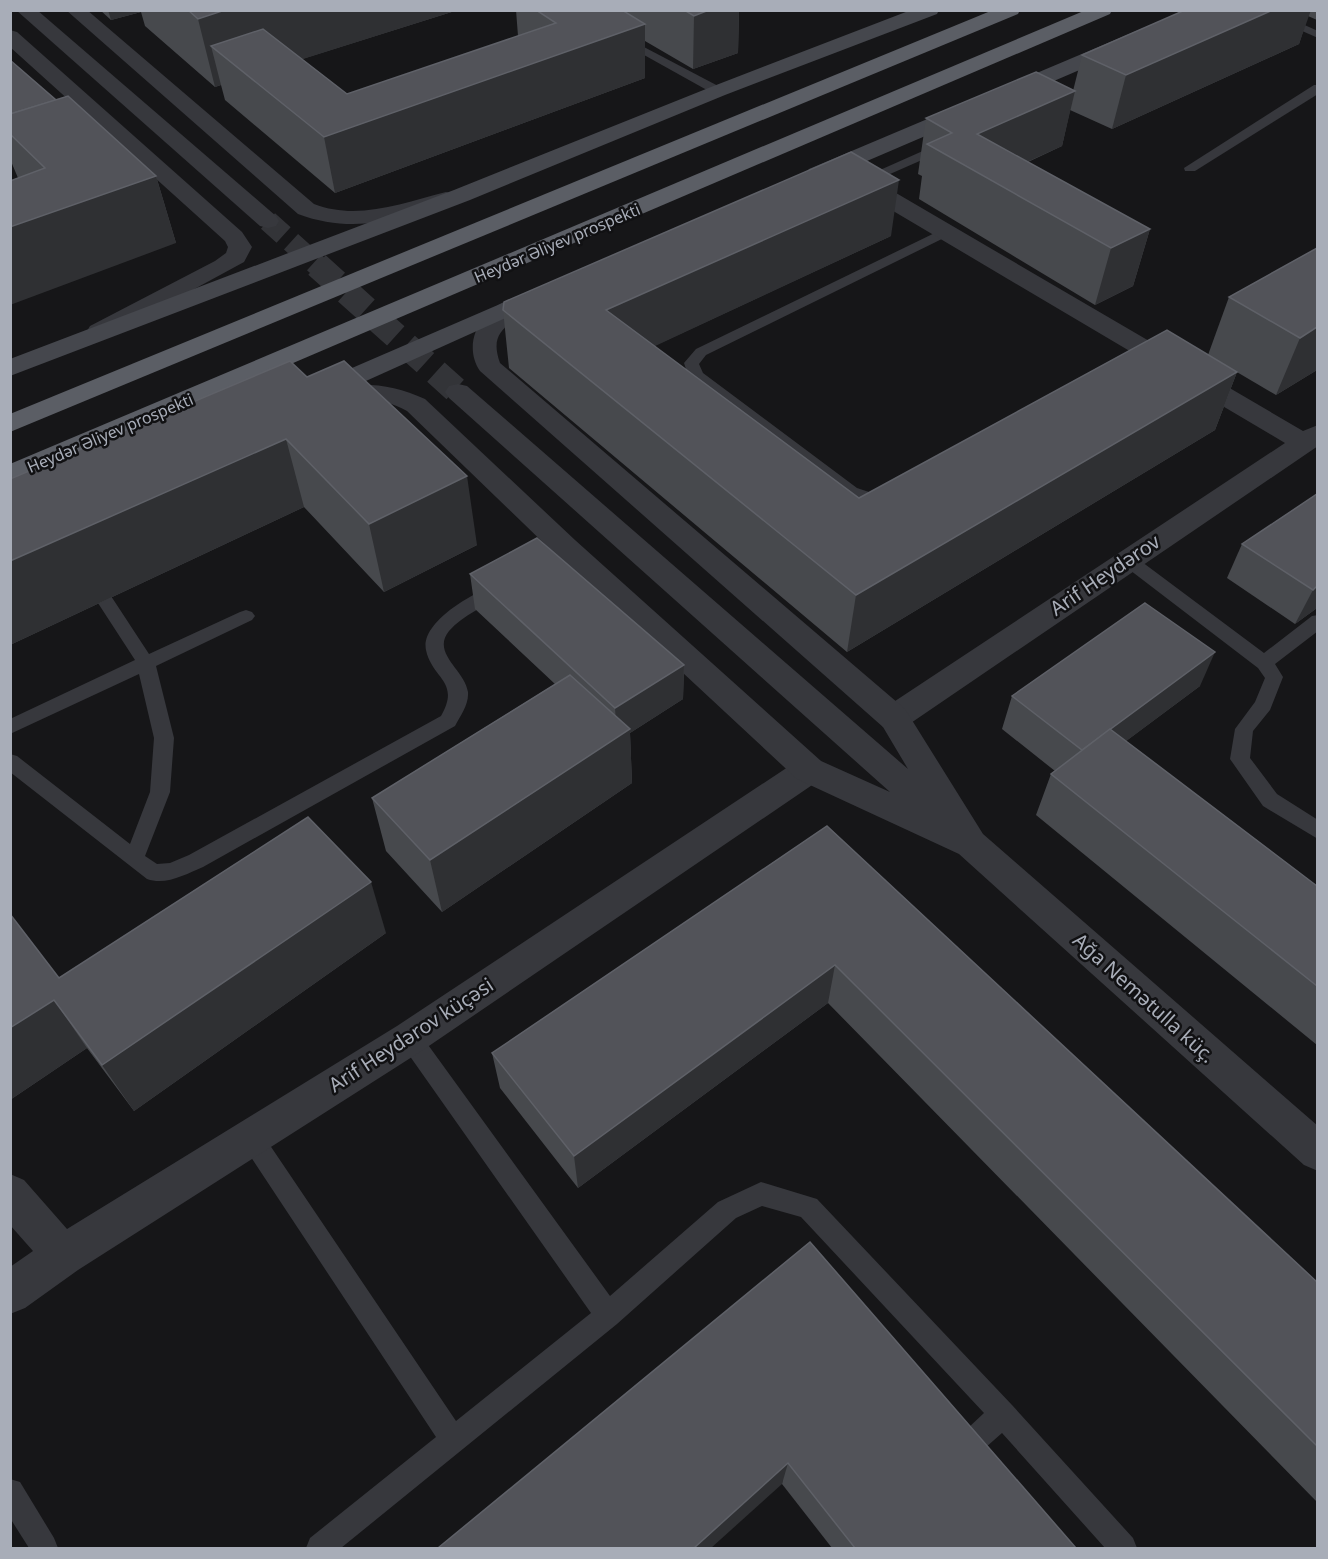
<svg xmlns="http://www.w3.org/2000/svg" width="1328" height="1559" font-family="'Noto Sans',sans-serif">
<rect width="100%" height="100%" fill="#161618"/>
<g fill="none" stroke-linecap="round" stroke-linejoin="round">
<polyline stroke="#333438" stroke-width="21" stroke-dasharray="21 10" stroke-linecap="butt" points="268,221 319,267"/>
<polyline stroke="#333438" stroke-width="26" stroke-dasharray="26 14" stroke-linecap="butt" points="317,265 458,392"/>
<g fill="#37383d" fill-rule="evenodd">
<polygon points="1255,10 1271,10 1318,31 1318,38"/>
<polygon points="623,36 722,88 724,91 722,94 714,94 619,41 617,39"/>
<polygon points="1314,85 1318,85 1318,94 1195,171 1185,171 1184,168"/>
<polygon points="943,142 949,146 947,149 865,185 855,185 853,182"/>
<polygon points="945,228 952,232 950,235 706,355 699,364 703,373 857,488 875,494 893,494 895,498 893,502 875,504 845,496 688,375 684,363 696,349"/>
<polygon points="1128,554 1134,556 1264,653 1312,616 1318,615 1318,631 1275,664 1283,677 1270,710 1253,731 1250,758 1277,794 1318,820 1318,839 1263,806 1230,759 1235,729 1255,702 1265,678 1258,668 1122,564 1119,560 1122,556"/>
<path d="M 497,585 L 503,587 L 506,591 L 503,595 C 485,606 463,615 449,631 C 431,653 465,670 468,692 C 469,705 460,716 455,726 L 203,867 C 186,874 166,886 147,879 L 10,772 L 10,754 L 17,756 L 130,844 L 150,792 L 154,738 L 139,674 L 10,734 L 10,719 L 135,660 L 96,600 L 99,596 L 105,594 L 111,596 L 149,654 L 240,612 L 246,610 L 252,612 L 255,616 L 252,620 L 156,666 L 174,738 L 170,792 L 145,856 L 157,864 L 170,863 L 189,855 L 441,716 C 461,681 432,679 426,650 C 420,622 475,591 497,585 Z"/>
<polygon points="410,1028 418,1031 610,1296 718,1202 761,1182 817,1199 1012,1405 1133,1538 1137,1548 1105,1548 1002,1433 968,1463 959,1467 950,1463 946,1454 950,1445 984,1413 801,1217 762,1206 736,1218 617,1324 341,1548 306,1548 310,1538 436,1437 243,1145 239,1137 243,1129 251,1126 259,1129 456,1421 591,1313 402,1045 399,1038 402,1031"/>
<polygon points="10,1479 20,1482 54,1538 58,1548 29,1548 10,1518"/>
</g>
<g fill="#37383d" fill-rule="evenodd">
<polygon points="859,174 867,176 1303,431 1318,425 1318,446 905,727 894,730 883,727 878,718 883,709 1285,443 851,186 848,181 851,176"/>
<polygon points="809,757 821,761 825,770 821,779 423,1050 78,1270 25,1308 10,1314 10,1267 33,1251 10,1225 10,1174 24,1180 67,1229 397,1026 797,761"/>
</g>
<g fill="#37383d" fill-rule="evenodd">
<polygon points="16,10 37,10 276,216 279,221 276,226 268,228 260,226"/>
<path d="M 66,10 L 87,10 L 314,204 C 358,221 402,203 446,192 L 454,194 L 457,199 L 454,204 C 399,219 354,235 298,214 Z"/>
<polygon points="10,30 17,32 242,232 252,247 244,262 108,336 99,338 90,336 87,331 90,326 215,261 226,253 228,247 225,241 10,47"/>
<path d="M 513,299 L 522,301 L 525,306 C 510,329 488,329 500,363 L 905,709 L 983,834 L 1318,1126 L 1318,1171 L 1304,1165 L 959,854 L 797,779 L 555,554 L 407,411 C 390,402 375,398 355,400 C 343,401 334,405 322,402 L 318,396 L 322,390 C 358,381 391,383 425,399 L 575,540 L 821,761 L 890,792 L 449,398 L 445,392 L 449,386 L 458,384 L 467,386 L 908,769 L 883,727 L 480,371 C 461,343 482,306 513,299 Z"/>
</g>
<g fill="#45474d" fill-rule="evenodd">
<polygon points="911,10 939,10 937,14 725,95 470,200 10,376 10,359 454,190 711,87"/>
<polygon points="1186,10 1212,10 1210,14 825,179 817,181 809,179 806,174 809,169"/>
<polygon points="544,285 552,287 556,292 552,297 326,399 317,401 308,399 304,393 308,387"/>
</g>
<g fill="#5b5e65" fill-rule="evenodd">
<polygon points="993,10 1020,10 1018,14 10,432 10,414"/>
<polygon points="1086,10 1112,10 1110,14 10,484 10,464"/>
</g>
</g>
<g fill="#47494d">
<polygon points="100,10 458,10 302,59 347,94 518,36 516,10 739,10 738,53 693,69 645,41 645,78 335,193 225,100 221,85 215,87 145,26 141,12 111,20"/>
<polygon points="1185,10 1317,10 1317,20 1308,16 1299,44 1112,129 1070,110 1062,146 1028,162 1150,229 1133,286 1095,305 919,199 922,176 918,174 926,118 1073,91 1082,55"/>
<polygon points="10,60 56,100 156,176 176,243 18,178 10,159"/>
<polygon points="891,236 654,346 859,498 1237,372 1215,430 847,652 509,368 503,310"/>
<polygon points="1317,248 1317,370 1276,395 1208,355 1229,297"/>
<polygon points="290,361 477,545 384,592 304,507 10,645 10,479"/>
<polygon points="1317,494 1317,608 1295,624 1227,578 1242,544"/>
<polygon points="470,574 684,665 683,699 630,733 632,783 442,912 386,851 372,798 555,684 475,609"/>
<polygon points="1200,686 1126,741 1317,886 1317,1045 1036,815 1051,774 1055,771 1002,729 1012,696"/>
<polygon points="827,826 1317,1282 1317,1502 828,1003 578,1188 500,1088 492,1053"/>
<polygon points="386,933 134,1111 87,1048 10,1100 59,978"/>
<polygon points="810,1242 1076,1548 832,1548 782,1484"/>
</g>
<g fill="#2f3033">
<polygon points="108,10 141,10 141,12 111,20"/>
<polygon points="225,10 458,10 249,76 211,46 221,85 215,87 198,19"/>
<polygon points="709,10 739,10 738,53 693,69 694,16"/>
<polygon points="1273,10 1311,10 1299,44 1112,129 1126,75"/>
<polygon points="645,24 645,78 335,193 324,137"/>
<polygon points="1075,91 1062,146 990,179 977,134"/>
<polygon points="156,176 176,243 10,305 10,227"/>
<polygon points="899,180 891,236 608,368 606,310"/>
<polygon points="1150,229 1133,286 1095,305 1111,248"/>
<polygon points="1317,327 1317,370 1276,395 1300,338"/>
<polygon points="1237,372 1215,430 847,652 856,595"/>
<polygon points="286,439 304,507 10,645 10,561"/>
<polygon points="467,476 477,545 384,592 369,524"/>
<polygon points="1317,586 1317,608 1295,624 1313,590"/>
<polygon points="1215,652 1200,686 1070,783 1082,750"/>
<polygon points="684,665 683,699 630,733 632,783 442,912 430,860 617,737 615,708"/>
<polygon points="371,882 386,933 134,1111 102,1065"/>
<polygon points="835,965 828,1003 578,1188 574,1156"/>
<polygon points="54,1000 87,1048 10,1100 10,1028"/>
<polygon points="788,1463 782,1484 711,1548 694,1548"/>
</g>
<g fill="#525359" stroke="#5f6168" stroke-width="1.5">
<polygon points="188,10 225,10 198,19"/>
<polygon points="536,10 622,10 645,24 324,137 211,46 263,29 347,94 556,23"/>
<polygon points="684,10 709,10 694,16"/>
<polygon points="1185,10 1273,10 1126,75 1082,55"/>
<polygon points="10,60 56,100 10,114"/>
<polygon points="1036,72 1075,91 977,134 1150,229 1111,248 927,144 952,133 926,118"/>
<polygon points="68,96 156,176 10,227 10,181 45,168 10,134 10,114"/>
<polygon points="851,152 899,180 606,310 859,498 1167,330 1237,372 856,595 503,310 504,302"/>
<polygon points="1317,248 1317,327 1300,338 1229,297"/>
<polygon points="290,361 307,377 344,361 467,476 369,524 286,439 10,561 10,479"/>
<polygon points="1317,494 1317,586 1313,590 1242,544"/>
<polygon points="537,538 684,665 615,708 470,574"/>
<polygon points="1145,603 1215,652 1082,750 1012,696"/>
<polygon points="570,675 630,729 430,860 372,798"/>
<polygon points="1110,729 1317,886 1317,986 1051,774"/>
<polygon points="308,817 371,882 102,1065 54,1000 10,1028 10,914 59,978"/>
<polygon points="827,826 1317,1282 1317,1446 835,965 574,1156 492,1053"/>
<polygon points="810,1242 1076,1548 855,1548 788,1463 694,1548 438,1548"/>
</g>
<g text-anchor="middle" stroke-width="5" stroke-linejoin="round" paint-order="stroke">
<g font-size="16" fill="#a8adb8" stroke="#111113">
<text transform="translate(557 243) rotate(-23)" y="6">Heydər Əliyev prospekti</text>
<text transform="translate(110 433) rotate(-23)" y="6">Heydər Əliyev prospekti</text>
</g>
<g font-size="20" fill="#a8adb8" stroke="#111113">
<text transform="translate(1105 575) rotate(-34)" y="7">Arif Heydərov</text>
<text transform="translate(1144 998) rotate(42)" y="7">Ağa Nemətulla küç.</text>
<text transform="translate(411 1035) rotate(-33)" y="7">Arif Heydərov küçəsi</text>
</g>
</g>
<rect width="1328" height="1559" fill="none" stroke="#a8adb8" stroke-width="24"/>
</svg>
